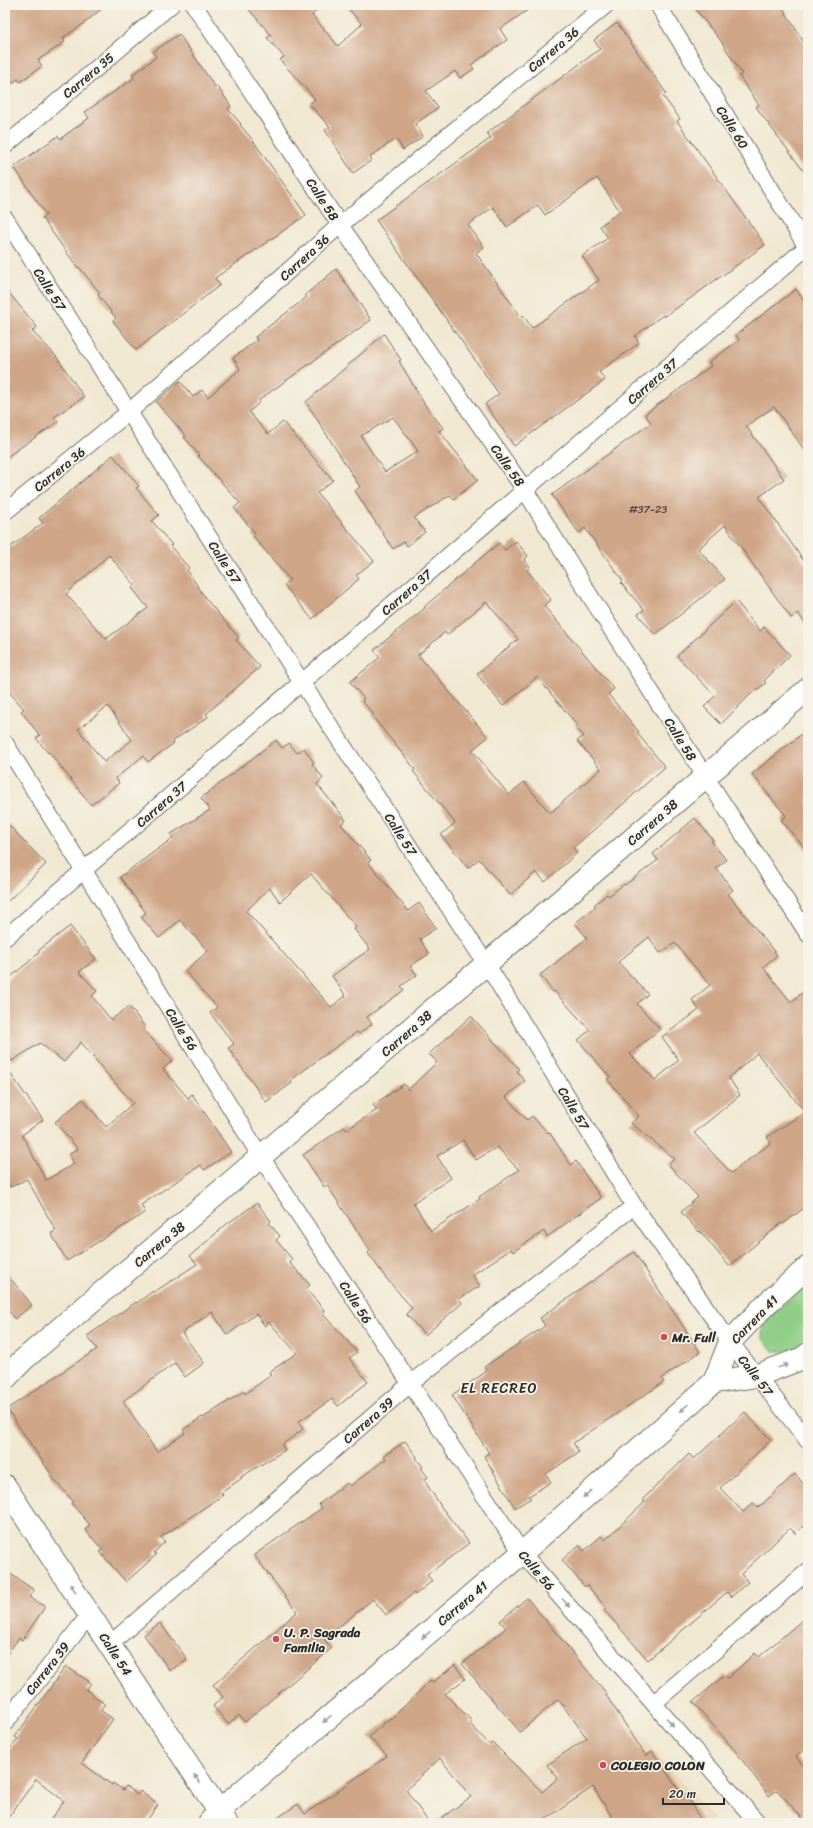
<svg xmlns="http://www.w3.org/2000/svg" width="813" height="1828" font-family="Sriracha,sans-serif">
<rect width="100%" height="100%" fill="#f7f3e8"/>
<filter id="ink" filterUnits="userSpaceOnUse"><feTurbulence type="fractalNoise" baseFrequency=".025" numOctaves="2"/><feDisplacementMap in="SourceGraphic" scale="8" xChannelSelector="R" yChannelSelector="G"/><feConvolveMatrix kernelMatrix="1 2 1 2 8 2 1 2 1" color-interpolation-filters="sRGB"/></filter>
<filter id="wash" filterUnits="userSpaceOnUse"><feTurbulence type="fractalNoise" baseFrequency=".012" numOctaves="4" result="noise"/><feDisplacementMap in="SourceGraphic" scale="16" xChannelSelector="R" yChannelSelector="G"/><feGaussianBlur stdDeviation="0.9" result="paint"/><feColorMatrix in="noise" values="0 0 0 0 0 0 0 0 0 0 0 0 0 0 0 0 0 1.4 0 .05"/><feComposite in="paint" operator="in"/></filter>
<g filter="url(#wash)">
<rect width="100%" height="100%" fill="#f1e8d1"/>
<polygon fill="#ead8ba" points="618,1708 717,1823 457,1823"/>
<polygon fill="#8fce85" stroke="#5d7c58" points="808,1284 808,1340 797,1349 775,1352 762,1338 763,1322"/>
<g id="blocks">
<g fill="#cfa587" fill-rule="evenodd">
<polygon points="14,5 106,5 82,25 63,38 65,42 38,60 42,66 20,82 18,79 5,88 5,11"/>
<polygon points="245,5 323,5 312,15 338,46 362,24 345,5 535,5 500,29 507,40 471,65 474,69 460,78 455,71 426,91 438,108 415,124 423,136 403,150 396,139 370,157 372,160 353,173 325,130 330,127 309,104 315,99 280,60 284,57 267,38 271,35"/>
<polygon points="692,5 781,5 808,49 808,177 756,107 759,105 739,76 742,74 721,41"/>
<path d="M 617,23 L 666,93 L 663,96 L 680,119 L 677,121 L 765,245 L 664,317 L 663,315 L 635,336 L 639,343 L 599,372 L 605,380 L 514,446 L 485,404 L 499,394 L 376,220 L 491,138 L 487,133 L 600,49 L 594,40 ZM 597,178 L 620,211 L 600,226 L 608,238 L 582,256 L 599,280 L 532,328 L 523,315 L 521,317 L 476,253 L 484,247 L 468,225 L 493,207 L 507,227 L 538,205 L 545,215 Z"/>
<polygon points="179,34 215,87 217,86 231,106 228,109 241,124 240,125 251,138 306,215 215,278 220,285 136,350 113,321 116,318 98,295 100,293 79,267 78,268 42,218 46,215 14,167 58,136 60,139 89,118 85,112 134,78 132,75 156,57 153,52"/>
<polygon points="336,269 371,320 259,400 260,402 249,412 268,434 283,422 333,480 317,493 374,561 356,575 359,579 312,619 284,585 290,580 252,535 255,533 234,508 240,503 198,456 199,455 184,437 186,436 156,402 180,381 193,397 202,390 208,397 240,369 233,358 257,340 255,337 307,297 305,295"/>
<polygon points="5,288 37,327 32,331 56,356 84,397 54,417 58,422 5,458"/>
<polygon points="796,289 808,306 808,455 774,407 746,426 784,479 759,497 808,567 808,628 798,613 791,618 725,525 698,549 725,579 655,635 638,614 644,610 621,583 623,581 585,528 579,533 552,495 651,423 645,414 711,366 709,362 739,340 736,335"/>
<path d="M 384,334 L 401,360 L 399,361 L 425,405 L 443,428 L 439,431 L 478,480 L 454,499 L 450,495 L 414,518 L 425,532 L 407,546 L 404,542 L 393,549 L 355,491 L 360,487 L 306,402 ZM 393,417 L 418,451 L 385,472 L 361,436 Z"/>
<path d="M 113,455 L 139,486 L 136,488 L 159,515 L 152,521 L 172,545 L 170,546 L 189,568 L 187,570 L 206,599 L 239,638 L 236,640 L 260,667 L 206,714 L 208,717 L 173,741 L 174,743 L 148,762 L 143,756 L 116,778 L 119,783 L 91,805 L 49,752 L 48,753 L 36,738 L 40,736 L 21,711 L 24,709 L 5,687 L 5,551 L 43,523 L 39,518 ZM 109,555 L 135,585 L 132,588 L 148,608 L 106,639 L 66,594 ZM 108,706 L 132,740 L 104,762 L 78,729 Z"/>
<path d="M 516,541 L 528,556 L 524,560 L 530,567 L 527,570 L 551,600 L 544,606 L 614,689 L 608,694 L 639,732 L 637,733 L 665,767 L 573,848 L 577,853 L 545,882 L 536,872 L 510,895 L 479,859 L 468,868 L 441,835 L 455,823 L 413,771 L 415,769 L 372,716 L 373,714 L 362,701 L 364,699 L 350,682 L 380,657 L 374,650 L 425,608 L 424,607 L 476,562 L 499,543 L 505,550 ZM 486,602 L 518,639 L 477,674 L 503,706 L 537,677 L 577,725 L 575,727 L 584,736 L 577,741 L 601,769 L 550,813 L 524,782 L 509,795 L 472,750 L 488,737 L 418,655 L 445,632 L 447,635 Z"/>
<polygon points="736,601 760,631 764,627 790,655 764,681 766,683 751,694 721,724 704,707 715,696 677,656"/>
<polygon points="808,729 808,852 781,820 786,816 752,774"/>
<path d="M 276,740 L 282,748 L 289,743 L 297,753 L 304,748 L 314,763 L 312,764 L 323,778 L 317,784 L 346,820 L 341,824 L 371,860 L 368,862 L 408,911 L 419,903 L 436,928 L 420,939 L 429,954 L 410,966 L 417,975 L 401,986 L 404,990 L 367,1017 L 372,1024 L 359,1034 L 357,1032 L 319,1059 L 291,1080 L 292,1083 L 266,1102 L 228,1048 L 234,1044 L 210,1013 L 217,1007 L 185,971 L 208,951 L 180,920 L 159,938 L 141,917 L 146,913 L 120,877 L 173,838 L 171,834 L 210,810 L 201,798 ZM 311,874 L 356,927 L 354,929 L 370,949 L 332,976 L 346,996 L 331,1007 L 246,911 L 270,888 L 280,902 Z"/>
<path d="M 695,818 L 713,840 L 711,841 L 726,860 L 716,868 L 733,890 L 728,894 L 777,955 L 763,967 L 791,1002 L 808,988 L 808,1205 L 783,1224 L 782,1223 L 729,1266 L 700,1231 L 699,1232 L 681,1212 L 698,1197 L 668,1164 L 675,1159 L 631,1123 L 639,1116 L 607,1079 L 610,1077 L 578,1040 L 590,1030 L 554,991 L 553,992 L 540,975 L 587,938 L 575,923 L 596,907 L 594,905 L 607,894 L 609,896 L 624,884 L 625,885 L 658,860 L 653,854 ZM 649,937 L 660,953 L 675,943 L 710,985 L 692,1000 L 699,1010 L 662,1037 L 679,1060 L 655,1080 L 630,1054 L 660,1029 L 637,1004 L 648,994 L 618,962 ZM 757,1053 L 805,1112 L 767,1137 L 771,1143 L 731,1173 L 694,1133 L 740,1095 L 729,1078 Z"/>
<polygon points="5,821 46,864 5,904"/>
<polygon points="70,926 96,959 79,972 97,991 92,996 111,1020 129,1006 145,1027 143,1029 172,1061 163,1069 188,1098 192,1094 231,1152 204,1170 201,1165 141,1205 145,1213 67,1261 51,1233 56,1231 27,1179 10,1187 5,1176 5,1066 43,1120 22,1135 46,1180 74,1164 69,1154 78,1149 55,1122 83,1099 106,1127 133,1103 106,1073 81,1042 64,1062 40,1043 12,1061 5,1050 5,982 39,953 38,951"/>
<path d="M 471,1016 L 519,1069 L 517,1071 L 525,1081 L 506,1097 L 527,1120 L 532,1116 L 548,1133 L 549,1132 L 571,1165 L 576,1161 L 601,1198 L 547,1237 L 544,1231 L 513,1252 L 511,1249 L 472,1275 L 480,1286 L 459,1299 L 462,1303 L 425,1335 L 406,1314 L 412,1308 L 386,1278 L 368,1253 L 370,1251 L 327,1185 L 324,1187 L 303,1155 L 344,1127 L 346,1130 L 377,1110 L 373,1105 L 404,1084 L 408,1090 L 437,1062 L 429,1054 ZM 463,1140 L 476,1160 L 497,1147 L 519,1170 L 479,1197 L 480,1199 L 431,1231 L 413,1203 L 451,1178 L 437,1156 Z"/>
<path d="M 257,1203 L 271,1221 L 269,1223 L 280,1236 L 276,1240 L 292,1259 L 289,1262 L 310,1285 L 306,1289 L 325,1311 L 322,1313 L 357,1352 L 349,1358 L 368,1382 L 338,1406 L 332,1399 L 298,1422 L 303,1429 L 282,1445 L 285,1450 L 241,1477 L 242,1478 L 221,1493 L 223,1495 L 161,1537 L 165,1542 L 154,1552 L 156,1555 L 126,1582 L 100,1552 L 103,1550 L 85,1530 L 90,1525 L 71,1503 L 73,1501 L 50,1475 L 51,1474 L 7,1409 L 97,1349 L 87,1336 L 136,1302 L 137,1303 L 153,1291 L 154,1292 L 197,1264 L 190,1256 L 228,1223 ZM 212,1312 L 227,1335 L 256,1314 L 265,1326 L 269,1322 L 297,1353 L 269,1372 L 271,1375 L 245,1394 L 244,1391 L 203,1418 L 202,1417 L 183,1430 L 185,1433 L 157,1452 L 123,1401 L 175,1363 L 185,1377 L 204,1363 L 182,1333 Z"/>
<polygon points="634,1252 700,1352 662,1378 664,1382 573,1443 579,1452 546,1474 551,1482 529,1496 531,1498 515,1508 484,1456 489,1453 452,1395 487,1371 484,1367 545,1326 540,1318"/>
<polygon points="5,1272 32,1305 15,1319 5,1306"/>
<polygon points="745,1412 771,1440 720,1488 743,1512 753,1503 758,1508 795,1474 808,1489 808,1522 796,1534 790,1528 741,1574 748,1582 731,1597 727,1592 648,1660 604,1610 606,1608 587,1585 585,1587 562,1560 579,1545 584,1551 601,1536 605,1540 645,1502 642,1500 689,1454 694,1459"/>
<polygon points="405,1441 417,1457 416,1458 423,1467 421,1468 428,1477 424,1480 442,1508 469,1543 427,1575 432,1581 415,1595 414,1593 386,1615 373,1599 324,1639 332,1648 245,1722 239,1715 228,1724 213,1706 223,1697 213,1685 297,1612 254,1555 322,1508 319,1504 347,1483 350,1486 386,1459 384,1456"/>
<polygon points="5,1570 34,1590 29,1597 45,1607 22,1640 19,1638 5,1657"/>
<polygon points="527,1598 607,1694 606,1695 646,1756 652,1751 682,1795 684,1793 703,1823 616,1823 593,1787 540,1823 434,1823 471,1797 440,1758 406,1790 429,1823 270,1823 298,1804 305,1814 387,1756 369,1737 390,1718 391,1719 431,1680 433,1682 455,1665 465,1679 445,1694 472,1721 469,1723 490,1745 493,1743 542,1792 558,1778 547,1765 587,1738 558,1699 520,1732 462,1664 506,1628 500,1621"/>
<polygon points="808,1615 808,1746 796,1757 808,1771 807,1823 777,1790 769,1796 737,1753 693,1702 725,1675 728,1678 755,1653 759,1657"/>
<polygon points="160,1623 187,1659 170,1671 144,1635"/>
<polygon points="66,1666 91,1683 86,1690 105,1704 100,1710 113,1719 82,1763 112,1785 113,1783 123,1790 126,1786 137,1795 140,1791 158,1805 145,1823 48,1823 64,1801 36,1779 5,1822 5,1754 18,1739 15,1737"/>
</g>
</g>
</g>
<g filter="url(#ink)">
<use href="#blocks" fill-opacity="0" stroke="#706d65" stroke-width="1"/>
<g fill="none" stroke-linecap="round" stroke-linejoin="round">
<defs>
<g id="street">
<polyline points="194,5 340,225 525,490 587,591 696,762 808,934"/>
<polyline points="658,5 808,249"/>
<polyline points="5,146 171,5"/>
<polyline points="5,218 308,692 494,976 634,1206 730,1342 808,1441"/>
<polyline points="5,512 129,412 340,225 606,5"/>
<polyline points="5,743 261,1157 522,1553 758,1823"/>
<polyline points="5,938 808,246"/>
<polyline points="110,1644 410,1384 634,1206"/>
<polyline points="654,1703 808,1571"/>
<polyline points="5,1723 90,1614"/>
</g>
<g id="secondary">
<polyline points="5,1379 22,1361 93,1300 808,689"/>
<polyline points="714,1382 756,1376 803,1358 808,1354"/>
<polyline points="5,1486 226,1822"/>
<polyline points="209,1823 219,1811 233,1799 522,1553 714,1382 730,1342 765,1305 808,1267"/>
</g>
</defs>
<use href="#street" stroke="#706d65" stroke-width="18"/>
<use href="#secondary" stroke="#706d65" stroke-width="24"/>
<use href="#street" stroke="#fff" stroke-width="16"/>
<use href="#secondary" stroke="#fff" stroke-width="22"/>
</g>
<defs><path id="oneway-solid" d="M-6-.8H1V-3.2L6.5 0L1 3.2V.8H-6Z"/></defs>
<g fill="#a0a0a0">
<use href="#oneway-solid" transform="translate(783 1366) rotate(-20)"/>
<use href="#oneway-solid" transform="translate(684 1408) rotate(138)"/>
<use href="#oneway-solid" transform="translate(587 1494) rotate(138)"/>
<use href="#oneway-solid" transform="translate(73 1588) rotate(-124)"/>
<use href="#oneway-solid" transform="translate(566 1603) rotate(49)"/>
<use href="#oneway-solid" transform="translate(426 1635) rotate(140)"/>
<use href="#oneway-solid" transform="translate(327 1719) rotate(140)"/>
<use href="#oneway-solid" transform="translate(670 1722) rotate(49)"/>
<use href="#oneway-solid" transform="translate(197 1779) rotate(-123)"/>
</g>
</g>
<g fill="#d1495b" stroke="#f7f3e8" stroke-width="1.5">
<circle cx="664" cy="1337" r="4"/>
<circle cx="276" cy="1639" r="4"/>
<circle cx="603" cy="1765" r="4"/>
</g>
<g text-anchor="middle" stroke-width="3.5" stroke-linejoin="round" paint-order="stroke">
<g font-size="11" fill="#544a42">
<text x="648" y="513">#37-23</text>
</g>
<g font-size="13" fill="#2b2b2b" stroke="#f7f3e8">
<text transform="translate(553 49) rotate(-40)" y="5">Carrera 36</text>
<text transform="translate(88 75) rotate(-40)" y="5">Carrera 35</text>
<text transform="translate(733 127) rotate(58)" y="5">Calle 60</text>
<text transform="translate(323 199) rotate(57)" y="5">Calle 58</text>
<text transform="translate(304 257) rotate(-42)" y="5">Carrera 36</text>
<text transform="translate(50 289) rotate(57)" y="5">Calle 57</text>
<text transform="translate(652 381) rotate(-41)" y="5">Carrera 37</text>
<text transform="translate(508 465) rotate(55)" y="5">Calle 58</text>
<text transform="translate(59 469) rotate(-39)" y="5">Carrera 36</text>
<text transform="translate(225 562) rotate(57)" y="5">Calle 57</text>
<text transform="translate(406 592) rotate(-41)" y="5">Carrera 37</text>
<text transform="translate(681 739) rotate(58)" y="5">Calle 58</text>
<text transform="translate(161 804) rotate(-41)" y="5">Carrera 37</text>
<text transform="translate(652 822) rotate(-41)" y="5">Carrera 38</text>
<text transform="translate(401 834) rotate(57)" y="5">Calle 57</text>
<text transform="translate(182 1029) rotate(58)" y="5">Calle 56</text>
<text transform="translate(406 1033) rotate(-41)" y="5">Carrera 38</text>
<text transform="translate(574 1108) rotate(59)" y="5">Calle 57</text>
<text transform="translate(159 1244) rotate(-40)" y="5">Carrera 38</text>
<text transform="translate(356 1302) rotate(57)" y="5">Calle 56</text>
<text transform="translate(754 1319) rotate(-46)" y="5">Carrera 41</text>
<text transform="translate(756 1375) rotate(52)" y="5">Calle 57</text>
<text transform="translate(368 1420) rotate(-41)" y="5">Carrera 39</text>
<text transform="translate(537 1570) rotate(50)" y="5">Calle 56</text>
<text transform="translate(462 1603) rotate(-40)" y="5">Carrera 41</text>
<text transform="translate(116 1654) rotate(57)" y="5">Calle 54</text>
<text transform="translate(47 1668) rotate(-52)" y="5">Carrera 39</text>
</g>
<g font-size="13" font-weight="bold" fill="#2b2b2b" stroke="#f7f3e8" text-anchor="start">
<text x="672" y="1342">Mr. Full</text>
<text x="284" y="1637">U. P. Sagrada<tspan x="284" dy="15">Familia</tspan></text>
<text x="611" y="1770">COLEGIO COLON</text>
</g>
<g font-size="14" letter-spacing="1" fill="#2b2b2b" stroke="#f7f3e8">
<text x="499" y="1393">EL RECREO</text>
</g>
</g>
<rect width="813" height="1828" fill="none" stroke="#f7f3e8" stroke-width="20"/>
<path d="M663 1798v6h61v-6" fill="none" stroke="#2b2b2b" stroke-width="2"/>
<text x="669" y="1798" font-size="12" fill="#2b2b2b" stroke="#f7f3e8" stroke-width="3" paint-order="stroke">20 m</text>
</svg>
